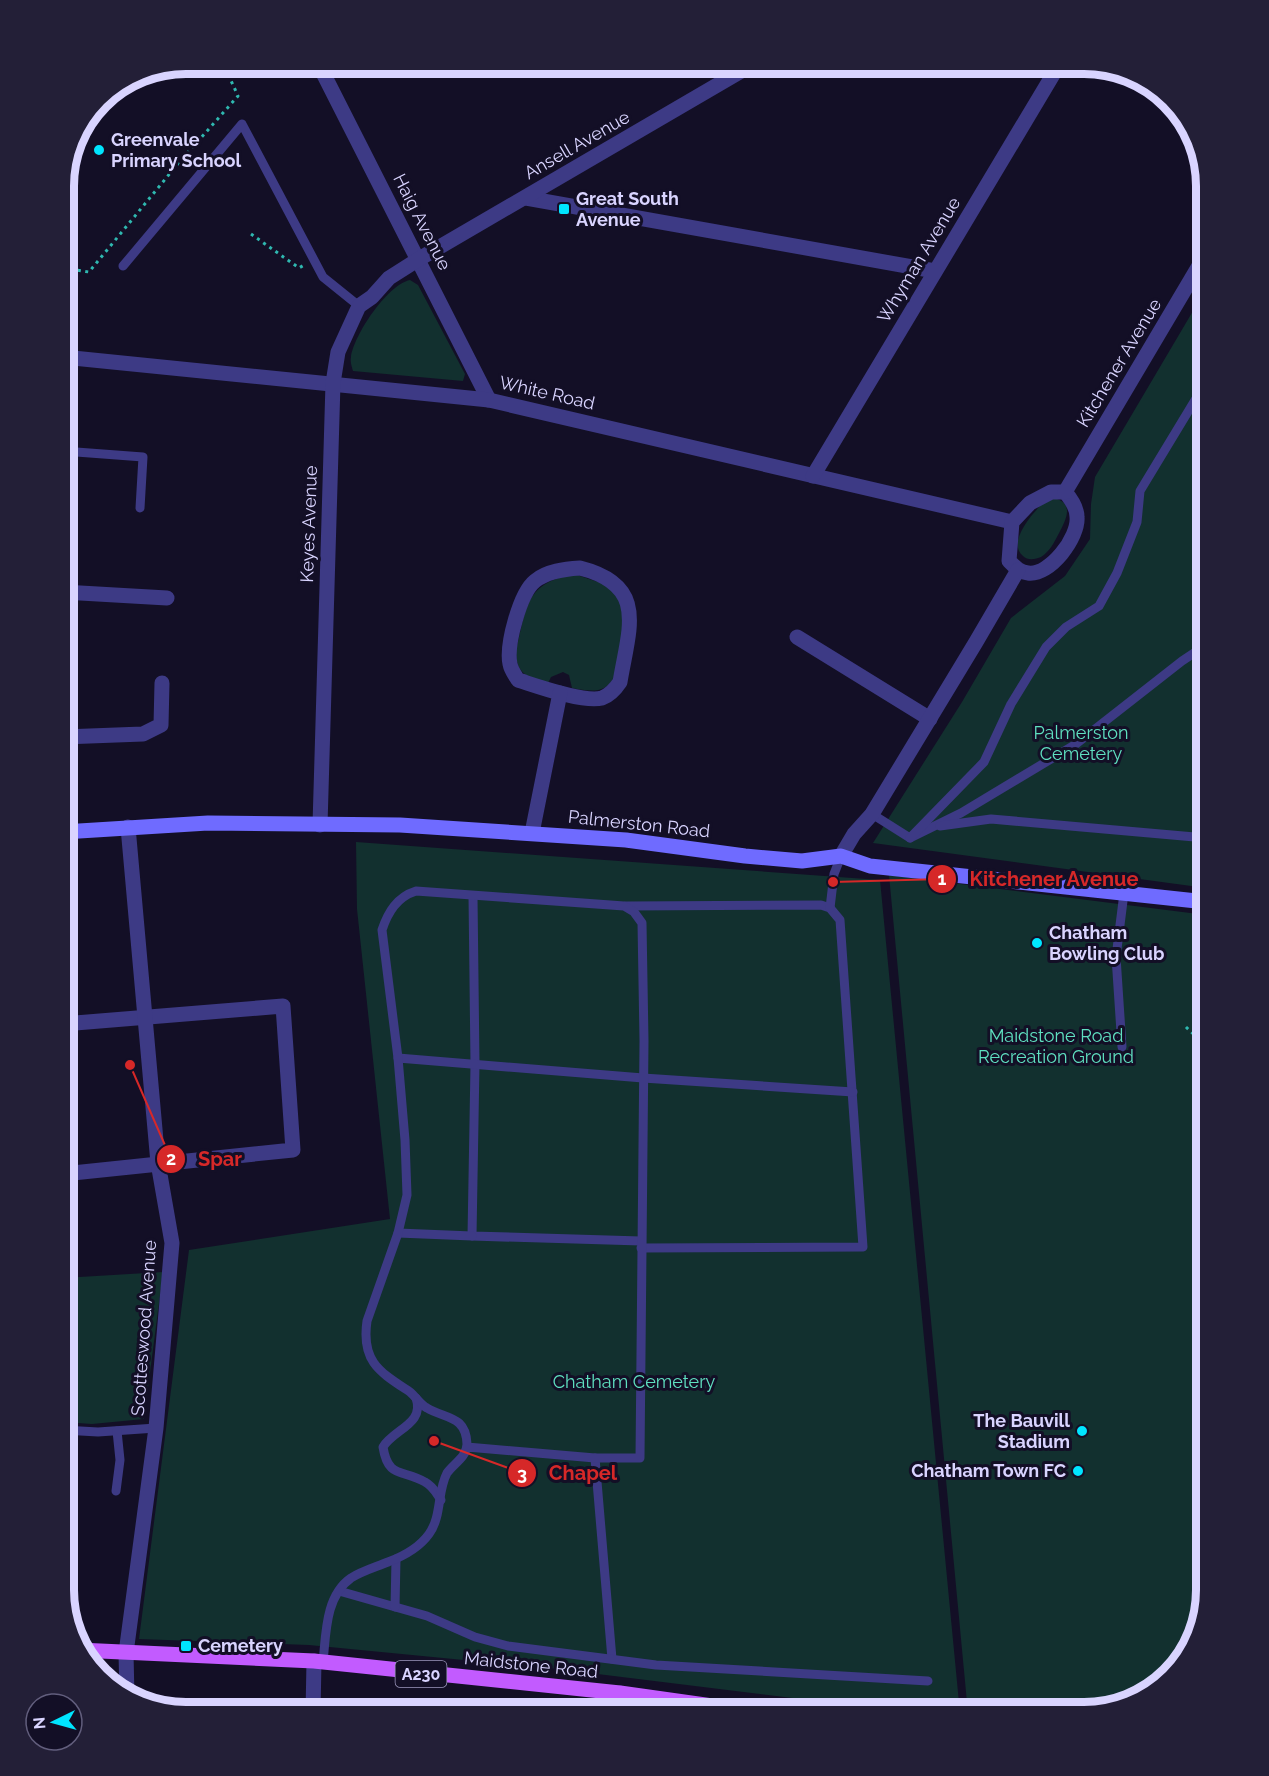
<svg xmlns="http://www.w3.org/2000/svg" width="1269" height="1776" font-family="Raleway,sans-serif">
<rect width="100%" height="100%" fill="#130f26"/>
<g fill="#12302f">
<path d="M 410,280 L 418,285 L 465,374 L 463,381 L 353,371 C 352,367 350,362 351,357 C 354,335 387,285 410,280 Z"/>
<polygon points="1206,289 1206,888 873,843 962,702 1011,618 1065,576 1090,539 1091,504 1095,477"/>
<path d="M 1049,497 C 1075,501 1068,517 1058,535 C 1054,543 1049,552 1041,557 C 1036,559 1028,561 1023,556 C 1005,541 1037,508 1049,497 Z"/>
<path d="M 574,574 L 607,585 L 622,604 L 626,620 L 614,677 C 605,695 589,691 572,688 L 569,675 L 563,672 L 551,677 L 548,683 C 528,677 516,675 516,651 C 527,607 524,584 574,574 Z"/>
<polygon points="356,842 880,880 960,1713 914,1713 557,1669 309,1645 139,1639 189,1250 390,1219 357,909"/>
<polygon points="889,875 1206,915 1206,1591 1189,1652 1145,1696 1084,1713 968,1713"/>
<polygon points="163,1272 144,1419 92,1424 63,1422 63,1278"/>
</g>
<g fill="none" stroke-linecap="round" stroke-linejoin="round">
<g stroke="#2fb8b0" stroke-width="3" stroke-dasharray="3 4.5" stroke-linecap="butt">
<polyline points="251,234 299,268 304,265"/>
<polyline points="63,268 89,272 176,166 238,96 223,63"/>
<polyline points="1186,1027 1206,1046"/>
</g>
<g stroke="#3d3a85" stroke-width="9">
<polyline points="123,266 242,124 323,277 359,306"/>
<polyline points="63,451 143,457 140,508"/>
<polyline points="872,814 910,838 961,813 1076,744 1182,661 1206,645"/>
<polyline points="940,826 991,819 1206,838"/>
<polyline points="910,838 984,762 1011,704 1046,647 1066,627 1099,606 1117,573 1137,522 1140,491 1206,382"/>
<polyline points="473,896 475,1064 472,1236 641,1241"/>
<polyline points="626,906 821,905 830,908 840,920 863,1247 641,1248"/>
<polyline points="830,908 834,874 841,856"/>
<polyline points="1122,1047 1116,957 1124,893"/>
<polyline points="398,1058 643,1078 853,1092"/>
<polyline points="398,1233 472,1236"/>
<path d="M 416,1398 C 425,1424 394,1429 383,1447 C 388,1479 403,1469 425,1482 C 433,1486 436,1493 441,1500"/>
<polyline points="63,1430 98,1432 156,1428"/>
<polyline points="595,1458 612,1659"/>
<polyline points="116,1491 120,1460 117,1431"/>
<polyline points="339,1591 427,1616 475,1637 508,1646 656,1665 928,1681"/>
<polyline points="395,1607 396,1559"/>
<path d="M 323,1662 C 326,1635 325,1596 351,1578 C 362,1571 376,1567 388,1562 C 404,1556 419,1548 429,1534 C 442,1516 437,1492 447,1473 C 453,1464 467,1457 467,1444 C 466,1415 445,1419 427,1408 C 420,1404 416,1397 410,1392 C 380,1372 361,1362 367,1321 L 398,1233 L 407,1195 L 405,1140 L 398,1058 L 382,930 C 388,912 397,897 416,891 L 624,906 L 634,912 L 642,923 L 644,1041 L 640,1458 L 595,1458 L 467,1447"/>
</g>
<g stroke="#3d3a85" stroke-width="15">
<polyline points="318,63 489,400"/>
<polyline points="526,198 935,271"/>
<polyline points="63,357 489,400 1012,522"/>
<polyline points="813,476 1060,63"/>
<path d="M 1051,492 L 1065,492 C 1071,499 1077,508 1077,517 C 1079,537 1050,576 1028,573 C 1019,572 1015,567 1009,561 L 1012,522 L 1030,503 Z"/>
<polyline points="1065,492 1206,254"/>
<path d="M 580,568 C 648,585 629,628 620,682 C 616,688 610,695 602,698 C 584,703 537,686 518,680 C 515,675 511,670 510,664 C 506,645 520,593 535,581 C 547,571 565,569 580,568 Z"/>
<polyline points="63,592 167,598"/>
<polyline points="797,637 930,719"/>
<polyline points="63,737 143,734 161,725 162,683"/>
<polyline points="320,825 333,383 338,352 359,306 372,297 389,278 419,259 755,63"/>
<polyline points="532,833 560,693"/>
<polyline points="841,856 854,834 872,814 976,642 1018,570"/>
<polyline points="63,1174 293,1150 283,1006 63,1024"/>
<polyline points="127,1697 126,1653 156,1428 172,1243 158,1163 128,827"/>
<polyline points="313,1713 314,1661"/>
<polyline points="619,1713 620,1693"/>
</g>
<polyline stroke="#6f6bff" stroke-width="15" points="63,832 208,823 400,825 626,840 745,856 802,861 841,856 870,866 1206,902"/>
<polyline stroke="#c25bff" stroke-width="15" points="79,1650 314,1661 620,1693 762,1713"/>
</g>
<g fill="#00e5ff" stroke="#130f26" stroke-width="2">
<circle cx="99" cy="150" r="6"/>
<rect x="558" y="203" width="12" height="12" rx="3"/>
<circle cx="1037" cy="943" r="6"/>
<circle cx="1082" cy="1431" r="6"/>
<circle cx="1078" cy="1471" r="6"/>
<rect x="180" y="1640" width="12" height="12" rx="3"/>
</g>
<g text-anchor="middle" stroke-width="6" stroke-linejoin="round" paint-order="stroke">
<rect fill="#130f26" stroke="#9e99be" stroke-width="1.5" x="395.5" y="1661" width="51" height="26" rx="4.5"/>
<g font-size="16" font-weight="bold" fill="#d9d4ff">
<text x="421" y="1680">A230</text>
</g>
<g font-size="18" font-weight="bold" fill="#d9d4ff" stroke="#130f26" text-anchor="start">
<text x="111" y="146">Greenvale<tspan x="111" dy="21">Primary School</tspan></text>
<text x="576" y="205">Great South<tspan x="576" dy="21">Avenue</tspan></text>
<text x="1049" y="939">Chatham<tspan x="1049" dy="21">Bowling Club</tspan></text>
<text x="1070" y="1427" text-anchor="end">The Bauvill<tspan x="1070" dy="21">Stadium</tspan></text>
<text x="1066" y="1477" text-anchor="end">Chatham Town FC</text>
<text x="198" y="1652">Cemetery</text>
</g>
<g font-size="18" fill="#d9d4ff" stroke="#130f26">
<text transform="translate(577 145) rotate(-30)" y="6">Ansell Avenue</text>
<text transform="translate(422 222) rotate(63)" y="6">Haig Avenue</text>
<text transform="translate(919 260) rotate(-59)" y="6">Whyman Avenue</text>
<text transform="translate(1119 363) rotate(-59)" y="6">Kitchener Avenue</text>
<text transform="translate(547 393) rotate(13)" y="6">White Road</text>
<text transform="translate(309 524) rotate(-88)" y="6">Keyes Avenue</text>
<text transform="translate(639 824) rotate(6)" y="6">Palmerston Road</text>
<text transform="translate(144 1328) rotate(-86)" y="6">Scotteswood Avenue</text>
<text transform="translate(531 1665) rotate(6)" y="6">Maidstone Road</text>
</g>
<g font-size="18" fill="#5fe0c0" stroke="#130f26">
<text x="1081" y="739">Palmerston<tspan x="1081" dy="21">Cemetery</tspan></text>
<text x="1056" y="1042">Maidstone Road<tspan x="1056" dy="21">Recreation Ground</tspan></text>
<text x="634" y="1388">Chatham Cemetery</text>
</g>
</g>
<path d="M0 0H1269V1776H0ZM186 74H1084A112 112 0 0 1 1196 186V1590A112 112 0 0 1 1084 1702H186A112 112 0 0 1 74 1590V186A112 112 0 0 1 186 74Z" fill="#231f37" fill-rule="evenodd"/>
<path fill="none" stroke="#d9d4ff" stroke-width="8" d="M186 74H1084A112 112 0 0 1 1196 186V1590A112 112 0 0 1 1084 1702H186A112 112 0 0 1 74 1590V186A112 112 0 0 1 186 74Z"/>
<path fill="none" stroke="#d62828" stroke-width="2" d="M833 882L942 879M130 1065L171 1159M434 1441L522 1473"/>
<g fill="#d62828" stroke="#130f26" stroke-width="2">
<circle cx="833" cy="882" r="6"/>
<circle cx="130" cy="1065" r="6"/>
<circle cx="434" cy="1441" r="6"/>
<circle cx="942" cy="879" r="15"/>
<circle cx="171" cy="1159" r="15"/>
<circle cx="522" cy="1473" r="15"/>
</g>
<g font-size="18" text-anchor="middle" font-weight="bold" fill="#fff">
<text x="942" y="885">1</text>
<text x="171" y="1165">2</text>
<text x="522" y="1480">3</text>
</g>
<g font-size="20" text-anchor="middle" font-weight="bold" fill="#d62828" stroke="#130f26" stroke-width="6" stroke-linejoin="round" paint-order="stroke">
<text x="1054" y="886">Kitchener Avenue</text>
<text x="220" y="1166">Spar</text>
<text x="583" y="1480">Chapel</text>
</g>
<g transform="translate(54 1722) rotate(265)"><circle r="28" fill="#130f26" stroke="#625e7d" stroke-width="1.5"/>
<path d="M0-4.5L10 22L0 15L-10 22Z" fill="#00e5ff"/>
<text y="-9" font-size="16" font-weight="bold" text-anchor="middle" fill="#d9d4ff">N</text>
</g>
</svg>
